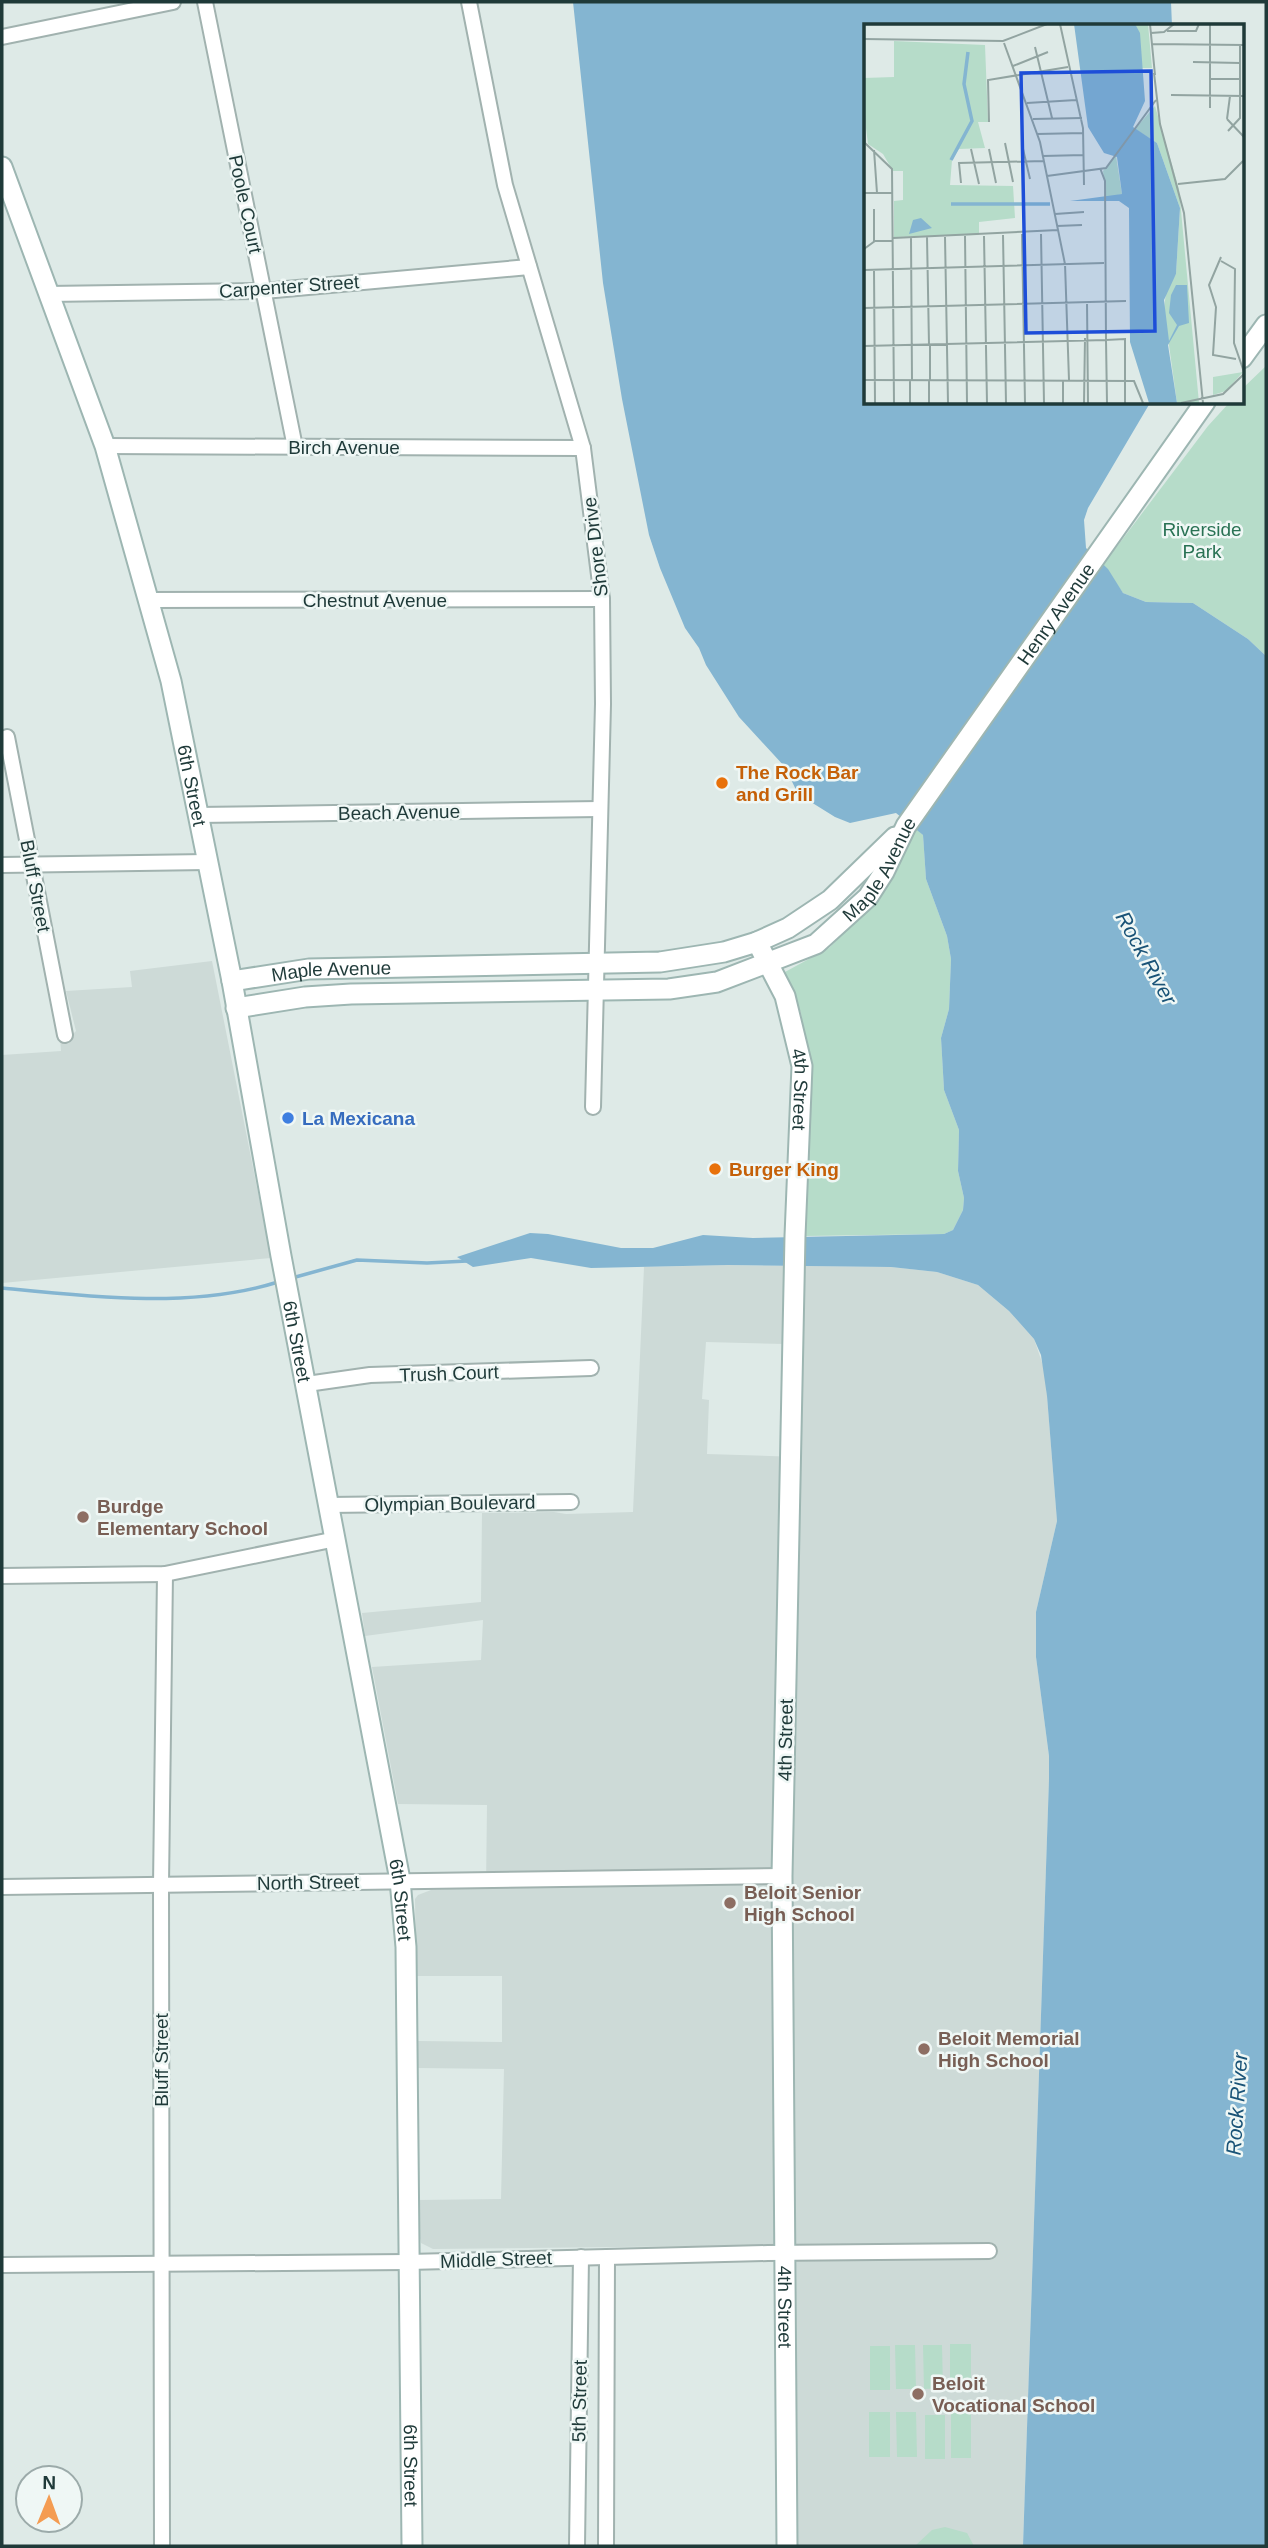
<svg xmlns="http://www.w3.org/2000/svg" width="1268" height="2548" font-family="Helvetica,sans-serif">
<rect width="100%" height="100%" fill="#deeae7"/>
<g fill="#cddad7">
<polygon points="212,961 271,1258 2,1283 2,1055 61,1051 60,1037 71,1036 76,1031 66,991 132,987 130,971"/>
<polygon points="728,1265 783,1266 785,1344 706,1342 702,1399 709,1400 707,1454 799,1457 802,1266 891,1267 937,1272 978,1285 1009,1311 1034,1339 1045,1371 1057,1521 1036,1612 1036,1657 1049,1756 1049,1779 1023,2546 798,2546 796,2245 433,2249 421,2243 420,2238 419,2200 501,2199 504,2069 418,2068 418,2041 502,2042 502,1976 416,1976 415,1899 418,1895 431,1890 486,1887 487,1805 398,1804 372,1667 481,1660 483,1620 365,1636 362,1613 481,1602 482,1513 554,1512 566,1514 633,1512 644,1267"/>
</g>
<g fill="#b6dcc9">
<polygon points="1266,366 1266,656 1248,639 1193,603 1146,602 1123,593 1103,565 1208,426 1229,403 1242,402 1242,389"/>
<polygon points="916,828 923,835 926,879 947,936 951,959 949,1009 941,1038 944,1090 959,1130 958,1171 964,1198 963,1210 953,1230 944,1234 805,1236 809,1081 801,1013 785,972 829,948 866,911"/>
<rect x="950" y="2344" width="21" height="45"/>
<polygon points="895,2345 915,2345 916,2389 896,2389"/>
<polygon points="923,2345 942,2345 943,2388 924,2389"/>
<rect x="870" y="2346" width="20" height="44"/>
<rect x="869" y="2412" width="21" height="45"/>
<polygon points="896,2412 916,2412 917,2457 897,2457"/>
<rect x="951" y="2413" width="20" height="45"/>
<rect x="925" y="2415" width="20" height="44"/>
<polygon points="945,2527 967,2533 974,2546 915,2546 932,2530"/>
</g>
<polygon fill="#84b5d1" points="573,2 1171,2 1172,26 866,26 866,402 1150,403 1088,508 1084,520 1086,548 1108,569 1123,593 1146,602 1193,603 1248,639 1266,656 1266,2546 1023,2546 1049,1779 1049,1756 1036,1657 1036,1612 1057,1521 1047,1396 1041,1355 1034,1339 1009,1311 978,1285 937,1272 891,1267 728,1265 591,1268 531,1258 473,1267 457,1257 530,1233 548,1234 621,1248 653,1248 703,1235 753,1238 944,1234 953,1230 963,1210 964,1198 958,1171 959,1130 944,1090 941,1038 949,1009 951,959 947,936 926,879 923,835 896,813 850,823 835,817 798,794 785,767 739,717 706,665 699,648 685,628 660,568 649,535 622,399 603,283"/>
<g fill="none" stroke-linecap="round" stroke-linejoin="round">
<g stroke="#84b5d1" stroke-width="3.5">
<polyline points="292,1278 357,1260 427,1263 467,1261"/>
<path d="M 2,1288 C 90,1297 192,1309 278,1282"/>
</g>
<defs>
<g id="street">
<polyline points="205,2 295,447"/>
<polyline points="469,2 505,185 583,448 602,599 603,704 593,1107"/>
<polyline points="2,37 173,2"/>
<polyline points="48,294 264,291 529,267"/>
<polyline points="105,446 583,448"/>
<polyline points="148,600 602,599"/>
<polyline points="7,737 65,1035"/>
<polyline points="198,815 600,809"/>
<polyline points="2,865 207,862"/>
<polyline points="307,1384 370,1375 591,1368"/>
<polyline points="329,1505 571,1502"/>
<polyline points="2,1576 165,1574 336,1539"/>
<polyline points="2,1887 782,1876"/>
<polyline points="2,2265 408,2262 768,2253 989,2251"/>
<polyline points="162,2546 161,1885 165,1574"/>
<polyline points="577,2546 581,2257"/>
<polyline points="606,2546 607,2257"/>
</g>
<g id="secondary">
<path id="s1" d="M 2,167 L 105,446 L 171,681 L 232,981 L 281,1256 L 400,1880 L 406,1947 L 412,2546"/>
<polyline points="1242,358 1266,325"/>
<path id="s2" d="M 757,942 L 785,996 L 802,1066 L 795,1236 L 782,1876 L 787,2546"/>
<path id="s3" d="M 232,981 L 309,969 L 660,962 L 724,952 L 757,942 L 788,928 L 830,900 L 895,837"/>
<path id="s4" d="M 236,1008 L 305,997 L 351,994 L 669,989 L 717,982 L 816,944 L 868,897 L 884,872 L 906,826 L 1205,402"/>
</g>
</defs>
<use href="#street" stroke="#a1b2af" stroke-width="18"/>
<use href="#secondary" stroke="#9db6b2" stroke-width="23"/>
<use href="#street" stroke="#fff" stroke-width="14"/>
<use href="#secondary" stroke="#fff" stroke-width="19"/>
</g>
<g fill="#e8710a" stroke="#eff7f5" stroke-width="2.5">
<circle cx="722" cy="783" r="7"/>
<circle cx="715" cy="1169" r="7"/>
</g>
<circle fill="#3f7fe0" stroke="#eff7f5" stroke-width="2.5" cx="288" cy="1118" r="7"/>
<g fill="#8d6e63" stroke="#eff7f5" stroke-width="2.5">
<circle cx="83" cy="1517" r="7"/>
<circle cx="730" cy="1903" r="7"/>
<circle cx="924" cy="2049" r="7"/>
<circle cx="918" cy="2394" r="7"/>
</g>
<g text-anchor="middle" stroke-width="5" stroke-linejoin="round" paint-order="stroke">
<g font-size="19" fill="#1f3a39" stroke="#eff7f5">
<text transform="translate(246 204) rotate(78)" y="7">Poole Court</text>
<text transform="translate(289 286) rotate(-4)" y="7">Carpenter Street</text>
<text x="344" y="454">Birch Avenue</text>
<text transform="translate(595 547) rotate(-97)" y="7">Shore Drive</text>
<text x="375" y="607">Chestnut Avenue</text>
<text dy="7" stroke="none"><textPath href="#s4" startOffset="999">Henry Avenue</textPath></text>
<text dy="7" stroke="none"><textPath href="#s1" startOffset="648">6th Street</textPath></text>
<text transform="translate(399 812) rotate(-1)" y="7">Beach Avenue</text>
<text dy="7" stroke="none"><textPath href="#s4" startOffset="688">Maple Avenue</textPath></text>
<text transform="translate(36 886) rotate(79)" y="7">Bluff Street</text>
<text dy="7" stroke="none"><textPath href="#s3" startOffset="100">Maple Avenue</textPath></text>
<text dy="7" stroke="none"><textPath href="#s2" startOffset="156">4th Street</textPath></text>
<text dy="7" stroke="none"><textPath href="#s1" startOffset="1214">6th Street</textPath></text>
<text transform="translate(449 1373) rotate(-2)" y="7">Trush Court</text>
<text transform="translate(450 1503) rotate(-1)" y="7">Olympian Boulevard</text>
<text transform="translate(785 1740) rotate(-89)" y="7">4th Street</text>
<text transform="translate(308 1882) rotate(-1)" y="7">North Street</text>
<text dy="7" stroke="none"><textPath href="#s1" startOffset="1782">6th Street</textPath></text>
<text transform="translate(161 2060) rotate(-90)" y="7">Bluff Street</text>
<text transform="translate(496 2259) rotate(-2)" y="7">Middle Street</text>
<text dy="7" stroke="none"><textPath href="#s2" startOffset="1374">4th Street</textPath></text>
<text transform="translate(579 2401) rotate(-89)" y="7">5th Street</text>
<text dy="7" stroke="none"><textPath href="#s1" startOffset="2348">6th Street</textPath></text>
</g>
<g font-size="19" fill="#297254" stroke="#eff7f5">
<text x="1202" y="536">Riverside<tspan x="1202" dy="22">Park</tspan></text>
</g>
<g font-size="19" font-weight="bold" fill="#c56008" stroke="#eff7f5" text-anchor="start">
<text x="736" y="779">The Rock Bar<tspan x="736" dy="22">and Grill</tspan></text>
<text x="729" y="1176">Burger King</text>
</g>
<g font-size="19" font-weight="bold" fill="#366cbe" stroke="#eff7f5" text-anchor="start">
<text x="302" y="1125">La Mexicana</text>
</g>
<g font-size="19" font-weight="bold" fill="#785e54" stroke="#eff7f5" text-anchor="start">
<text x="97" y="1513">Burdge<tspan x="97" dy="22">Elementary School</tspan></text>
<text x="744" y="1899">Beloit Senior<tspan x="744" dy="22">High School</tspan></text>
<text x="938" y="2045">Beloit Memorial<tspan x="938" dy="22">High School</tspan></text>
<text x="932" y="2390">Beloit<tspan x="932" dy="22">Vocational School</tspan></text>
</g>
<g font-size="21" font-style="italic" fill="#195377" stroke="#eff7f5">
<text transform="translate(1146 958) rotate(61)" y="7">Rock River</text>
<text transform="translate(1237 2104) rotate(-86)" y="7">Rock River</text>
</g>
</g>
<g transform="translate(864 24)">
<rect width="380" height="380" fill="#deeae7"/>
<path d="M 271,0 L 284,0 L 288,44 L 277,44 ZM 30,17 L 121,21 L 124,98 L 114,98 L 121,124 L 95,125 L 88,136 L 86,161 L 149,162 L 151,194 L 115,198 L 115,211 L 30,213 L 30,177 L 39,176 L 39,147 L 29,147 L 19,130 L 4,120 L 0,88 L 0,54 L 30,53 ZM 291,82 L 315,165 L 335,379 L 313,379 L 300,285 L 302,268 L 312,250 L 316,184 L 293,119 L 271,105 ZM 252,132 L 258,170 L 242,174 L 239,147 ZM 379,348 L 362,367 L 349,371 L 349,353 Z" fill="#b6dcc9"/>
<path d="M 210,0 L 271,0 L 276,9 L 281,77 L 269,103 L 293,119 L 316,184 L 312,250 L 300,276 L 305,317 L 313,301 L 305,289 L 307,271 L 312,261 L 323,261 L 325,299 L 315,302 L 304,321 L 313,379 L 285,379 L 266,318 L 265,184 L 255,177 L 206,177 L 258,170 L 253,133 L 240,129 L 224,103 ZM 57,194 L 68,204 L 45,210 L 49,196 Z" fill="#84b5d1"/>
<path fill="none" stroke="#84b5d1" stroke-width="3.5" d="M 87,136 L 108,97 L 100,60 L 104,28M 87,180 L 186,180"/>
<path fill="none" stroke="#92a4a1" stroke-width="2" d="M 196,0 L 219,104 L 220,161M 286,0 L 291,51M 346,0 L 346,84M 303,7 L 332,7 L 335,0M 287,9 L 300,8 L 310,0M 0,15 L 139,17 L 183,0M 140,19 L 176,118 L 201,240 L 205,356M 288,20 L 380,21M 171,23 L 188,94M 329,38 L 376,39M 149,42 L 184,28M 290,49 L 296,100 L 320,189 L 339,379M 346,55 L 376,55M 307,71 L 380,72M 163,79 L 212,76M 0,90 L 1,119 L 28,145 L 30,379M 169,95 L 218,94M 363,95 L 380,113M 363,95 L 366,72M 125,98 L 124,56 L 204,43M 364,107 L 376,94 L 376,21M 173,110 L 220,109M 141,119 L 149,158M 107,125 L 115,160M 125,125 L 132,159M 159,125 L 166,155M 10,126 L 13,169M 179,132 L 220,131M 236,144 L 241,157 L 242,316 L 261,315 L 261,379M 183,152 L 242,144 L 292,76M 97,159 L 95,139 L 180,137M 314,160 L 361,155 L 379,137M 0,169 L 28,169M 10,185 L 10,218M 191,190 L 220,188M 193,202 L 218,201M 158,210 L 161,379M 177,210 L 180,379M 139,211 L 142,379M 101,212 L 103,379M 120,212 L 123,379M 63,213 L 65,320M 81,213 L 84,379M 29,214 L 194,206M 47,214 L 48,356M 0,225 L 11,217 L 29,217M 357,233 L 345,261 L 352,283 L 349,331 L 372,335M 357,237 L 371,245 L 370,319 L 380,348M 0,246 L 240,239M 10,246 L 11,379M 223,278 L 224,379M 0,284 L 262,277M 66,321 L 66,356M 0,322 L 242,316 L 243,379M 0,356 L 270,357 L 279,379M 46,356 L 46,379M 65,356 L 65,379M 199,356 L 199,379M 220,379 L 221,314M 317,379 L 359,370 L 380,350"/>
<path fill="#1d4ed8" fill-opacity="0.15" stroke="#1d4ed8" stroke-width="3.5" d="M 287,47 L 291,307 L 162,309 L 157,49 Z"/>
<rect width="380" height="380" fill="none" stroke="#1f3a39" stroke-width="3.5"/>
</g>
<rect width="1268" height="2548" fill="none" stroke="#1f3a39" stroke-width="7"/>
<g transform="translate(49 2499) rotate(1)"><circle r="33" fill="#eff7f5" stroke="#9cabaa" stroke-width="2"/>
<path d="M0-5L12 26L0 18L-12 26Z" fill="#f49c52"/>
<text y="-10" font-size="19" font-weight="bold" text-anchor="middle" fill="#1f3a39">N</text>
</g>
</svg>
